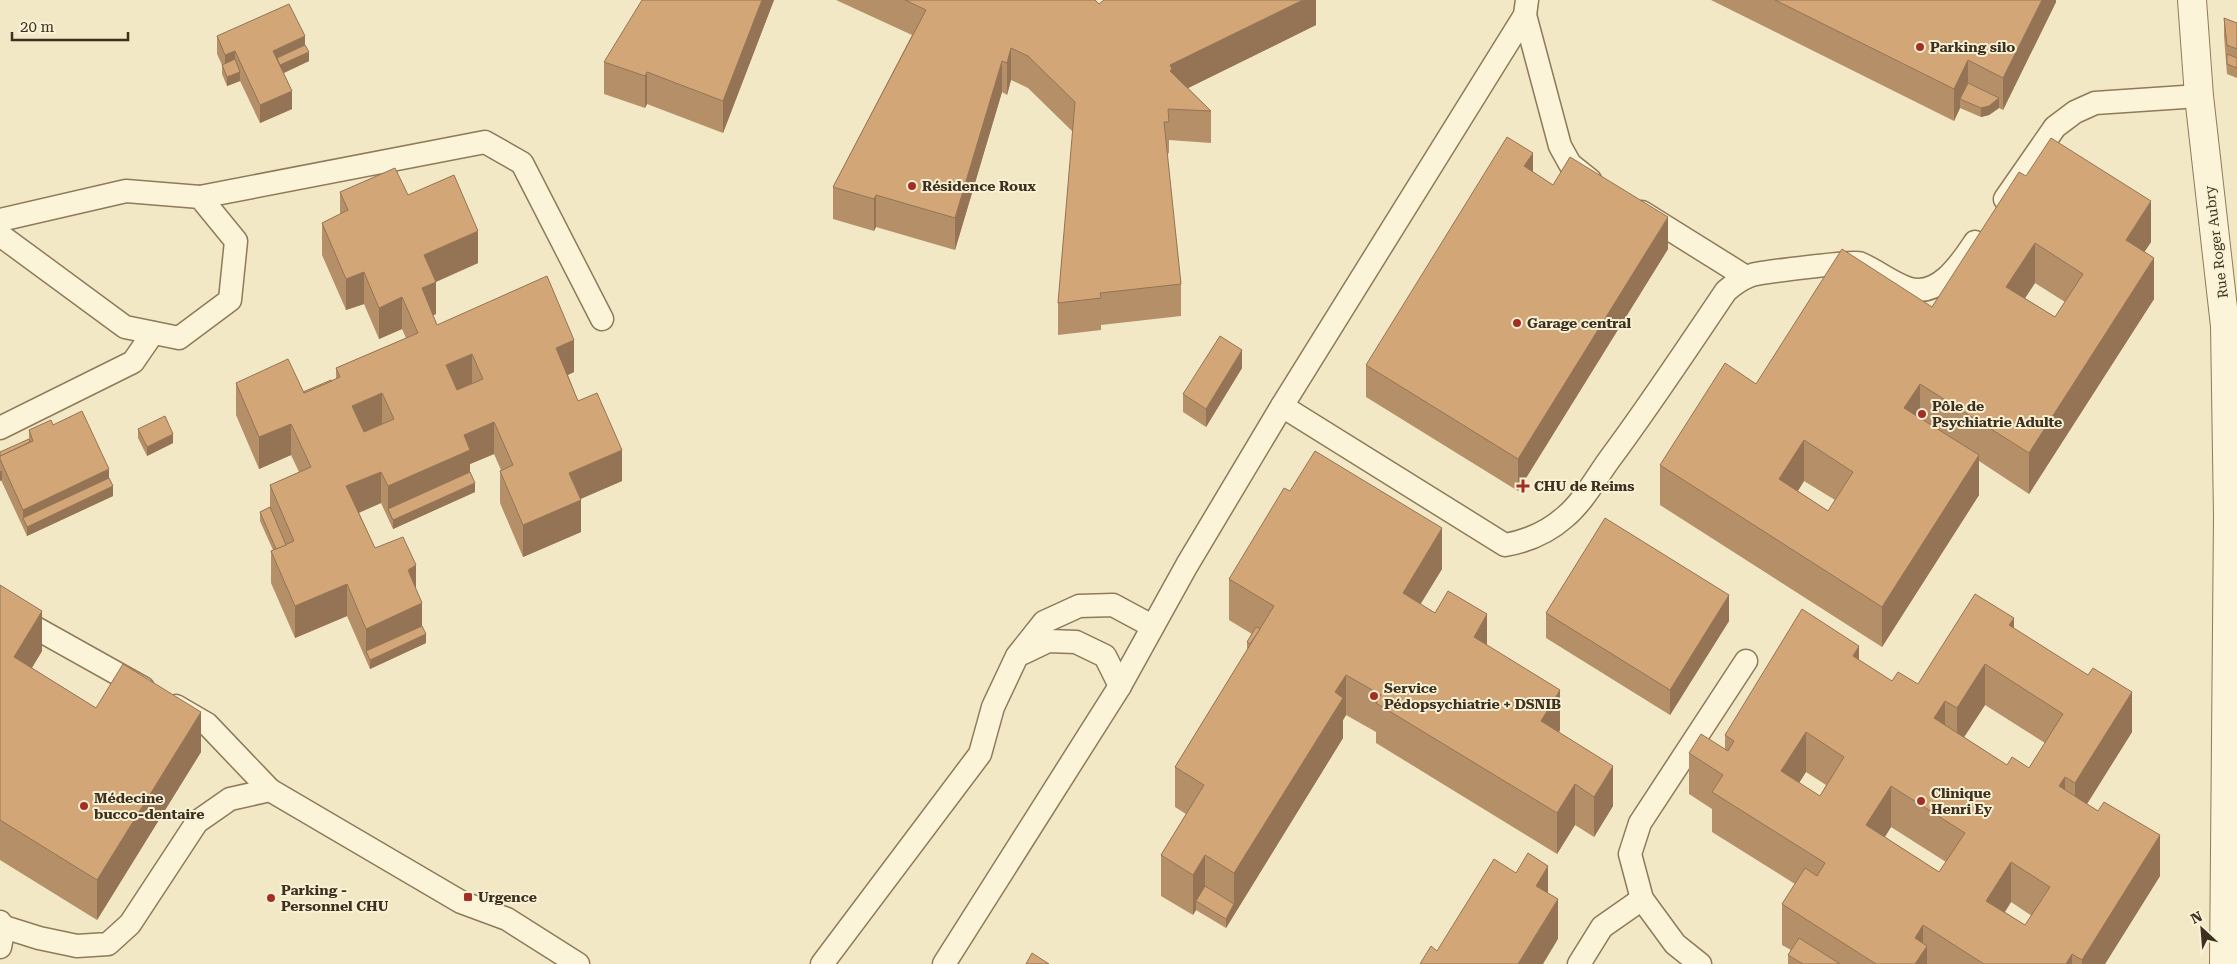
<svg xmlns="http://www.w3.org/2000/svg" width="2237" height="964" font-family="'Roboto Serif',serif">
<rect width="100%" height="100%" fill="#f2e8c5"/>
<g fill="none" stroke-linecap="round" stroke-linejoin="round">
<defs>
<g id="service">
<polyline points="1525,15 1560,146 1570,164 1590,180"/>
<polyline points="200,197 485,142 522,163 602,319"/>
<polyline points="2005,199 2055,127 2075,112 2095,103 2199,96"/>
<polyline points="1642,212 1746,277"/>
<polyline points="0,220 126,191 200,197 236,241 230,300 179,338 125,327 0,235"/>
<path d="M 1282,406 L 1505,545 C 1528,541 1547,533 1565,517 C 1583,502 1596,478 1609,460 C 1650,405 1688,347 1726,291 C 1734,284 1742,278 1752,275 C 1763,272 1852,261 1859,263 C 1876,270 1890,282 1907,288 C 1938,299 1961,263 1975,242"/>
<polyline points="0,428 133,362 153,333"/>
<polyline points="0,608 143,688"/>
<polyline points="1023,653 1048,641 1076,642 1105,656 1120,686"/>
<polyline points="176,706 207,724 270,790"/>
<polyline points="0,922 4,927 39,938 77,946 108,944 130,924 197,822 230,799 270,790 461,902 507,919 578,964"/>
<polyline points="0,947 4,927"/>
<polyline points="822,964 980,754 993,707 1017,656 1044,622 1079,606 1113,605 1152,626"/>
<polyline points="944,964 1120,686 1187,565 1282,406 1525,15 1527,0"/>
<polyline points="1579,964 1602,927 1642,899"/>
<polyline points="1700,964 1675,944 1642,899 1630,854 1640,823 1746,661"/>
</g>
<polyline id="minor" points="2192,0 2199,96 2225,326 2228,516 2224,964"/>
</defs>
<use href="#service" stroke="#8f7a59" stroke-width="25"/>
<use href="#minor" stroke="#8f7a59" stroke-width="30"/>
<use href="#service" stroke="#fbf4d9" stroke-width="22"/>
<use href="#minor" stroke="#fbf4d9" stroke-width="28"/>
</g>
<g fill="#b58f67" fill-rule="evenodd">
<polygon points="774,0 723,133 647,104 645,108 604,94 604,62"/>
<polygon points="836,0 1095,0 1099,4 1316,0 1316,25 1188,88 1211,111 1211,143 1169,140 1169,153 1167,154 1181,284 1181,316 1101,325 1101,330 1058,335 1058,303 1073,132 1028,88 1011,80 1007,95 1002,92 955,250 876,227 874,231 833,219 833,187 912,35"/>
<polygon points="1711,0 2056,0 2056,2 2003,110 1999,108 1989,115 1981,117 1960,108 1954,121"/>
<polygon points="2224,18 2237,23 2237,78 2227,74 2224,36"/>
<polygon points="217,36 305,45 309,61 284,73 292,109 260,123 240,81 227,86 222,74 222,65 217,54"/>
<polygon points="1533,172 1553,185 1668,249 1518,491 1366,397 1366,365"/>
<path d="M 2026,176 L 2151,242 L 2144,252 L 2154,299 L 2029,494 L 1979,461 L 1979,495 L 1882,647 L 1660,505 L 1660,465 L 1756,384 L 1932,307 ZM 2035,283 L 2065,302 L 2055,317 L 2025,298 ZM 1804,481 L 1835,500 L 1828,511 L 1798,491 Z"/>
<polygon points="340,192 408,195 478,263 436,282 436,314 433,315 437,325 574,372 568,375 578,401 622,481 580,499 581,532 523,557 500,503 500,471 501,470 494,454 470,464 470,472 475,492 393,529 381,503 359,513 375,548 416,590 422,626 426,643 370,669 347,616 295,638 271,583 271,551 273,550 260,521 260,512 270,507 270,485 299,472 291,455 259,469 236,415 236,383 303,392 336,379 336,368 406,338 402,329 379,339 364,304 346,310 322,255 322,223 340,214"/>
<polygon points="1242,368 1206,427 1183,412 1183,394"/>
<polygon points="53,425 109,478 113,496 27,536 1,480 0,481 0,452 29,439 29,430"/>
<polygon points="138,429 173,443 147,456 138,438"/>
<polygon points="1442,569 1420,604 1487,645 1560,730 1559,732 1613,806 1594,837 1575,825 1557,854 1376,743 1376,732 1346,715 1343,720 1343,738 1226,928 1196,910 1193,915 1161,896 1161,855 1186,814 1175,807 1175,767 1247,650 1247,642 1252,634 1229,620 1229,579"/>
<polygon points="0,585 42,651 32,668 96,708 201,752 97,920 0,860"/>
<polygon points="1546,613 1729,621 1670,715 1546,638"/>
<path d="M 2014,628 L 2132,732 L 2087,804 L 2160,876 L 2105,964 L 1788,964 L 1788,955 L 1791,950 L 1782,945 L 1782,904 L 1795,884 L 1712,832 L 1712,809 L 1689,794 L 1689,753 L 1725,749 L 1725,735 L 1859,660 L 1892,681 L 1918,684 ZM 1985,705 L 2045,743 L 2029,768 L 2007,765 L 1964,737 ZM 1806,772 L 1826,785 L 1820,796 L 1799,783 ZM 1891,827 L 1946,862 L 1939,872 L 1885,837 ZM 2011,902 L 2032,916 L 2025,925 L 2005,912 Z"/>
</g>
<g fill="#947454">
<polygon points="762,0 774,0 723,133 723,101"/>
<polygon points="1303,0 1316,0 1316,25 1172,96 1170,65"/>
<polygon points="2042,0 2056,0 2056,2 2003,110 2003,78"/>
<polygon points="305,36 305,54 309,52 309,61 277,76 273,51"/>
<polygon points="1011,48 1011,80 1007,95 1007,63"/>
<polygon points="235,51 235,69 225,73 225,55"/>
<polygon points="1968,60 1968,92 1960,99 1960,108 1954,121 1954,89"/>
<polygon points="1002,61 1002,92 955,250 955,218"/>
<polygon points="240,72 240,81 227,86 227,77"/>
<polygon points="647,72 647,104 645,108 645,76"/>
<polygon points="292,91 292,109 260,123 260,105"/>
<polygon points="1999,98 1999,108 1989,115 1981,117 1981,108"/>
<polygon points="1533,153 1533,185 1524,166"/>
<polygon points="876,195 876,227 874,231 874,199"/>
<polygon points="2151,201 2151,242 2126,280 2126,240"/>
<polygon points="1668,217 1668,249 1518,491 1518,459"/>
<polygon points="478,231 478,263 424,287 424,255"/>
<polygon points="2035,243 2035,283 2006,327 2006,287"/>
<polygon points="2154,258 2154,299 2029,494 2029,453"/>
<polygon points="364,272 364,304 346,310 346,279"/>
<polygon points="436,282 436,314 422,320 422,288"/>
<polygon points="402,297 402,329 379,339 379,308"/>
<polygon points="574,340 574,372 556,380 556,348"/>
<polygon points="1242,350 1242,368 1206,427 1206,409"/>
<polygon points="472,354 472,385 446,396 446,365"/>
<polygon points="1920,384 1920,424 1904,408"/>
<polygon points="382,393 382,425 352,438 352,406"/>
<polygon points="494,422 494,454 470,464 470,481 388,509 388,486 464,435"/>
<polygon points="291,424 291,455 259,469 259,437"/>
<polygon points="173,434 173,443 147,456 147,447"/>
<polygon points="1804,440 1804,481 1779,520 1779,479"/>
<polygon points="622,450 622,481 569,504 569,473"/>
<polygon points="1979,455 1979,495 1882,647 1882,607"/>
<polygon points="109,469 109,487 23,518 23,510"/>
<polygon points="0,471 2,471 2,480 0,481"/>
<polygon points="381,472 381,503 346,518 346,486"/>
<polygon points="475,483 475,492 393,529 393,520"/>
<polygon points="113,486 113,496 27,536 27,527"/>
<polygon points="581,500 581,532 523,557 523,525"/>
<polygon points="1442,528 1442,569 1403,633 1403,593"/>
<polygon points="416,565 416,597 408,570"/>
<polygon points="347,584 347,616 295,638 295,606"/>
<polygon points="1729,595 1729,621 1670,715 1670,690"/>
<polygon points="422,603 422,635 366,651 366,629"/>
<polygon points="42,611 42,651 14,697 14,657"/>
<polygon points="1487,614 1487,655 1474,637"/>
<polygon points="2014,618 2014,659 2009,625"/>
<polygon points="426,634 426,643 370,669 370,660"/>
<polygon points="1859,646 1859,686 1853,656"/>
<polygon points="1985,664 1985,705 1957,748 1957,708"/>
<polygon points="1346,675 1346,715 1343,720 1343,738 1226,928 1226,919 1234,904 1234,873 1335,692"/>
<polygon points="1560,690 1560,730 1541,761 1541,721"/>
<polygon points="2132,692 2132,732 2075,823 2075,783"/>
<polygon points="1945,701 1945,741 1934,718"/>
<polygon points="201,712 201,752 97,920 97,880"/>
<polygon points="1806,732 1806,772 1781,811 1781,771"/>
<polygon points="1613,766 1613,806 1594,837 1594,797"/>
<polygon points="2065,777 2065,817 2059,786"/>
<polygon points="1575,784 1575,825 1557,854 1557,813"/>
<polygon points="1891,786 1891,827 1866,866 1866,825"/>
<polygon points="2160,835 2160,876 2105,964 2082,964 2082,960"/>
<polygon points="1205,855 1205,896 1196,901 1196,910 1193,915 1193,875"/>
<polygon points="2011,862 2011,902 1986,941 1986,901"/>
<polygon points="1548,866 1548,906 1536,886"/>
<polygon points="1558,899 1558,939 1543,964 1518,964"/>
<polygon points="1923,925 1923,952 1927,946 1927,964 1915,964 1915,938"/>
<polygon points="2072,954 2072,964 2066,964"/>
</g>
<g fill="#d3a678" stroke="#947454" fill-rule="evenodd">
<polygon points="642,0 762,0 723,101 647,72 645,76 604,62"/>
<polygon points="905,0 1095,0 1099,4 1104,0 1303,0 1170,65 1172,69 1170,71 1211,111 1168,109 1169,122 1164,122 1181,284 1100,293 1101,298 1058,303 1075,102 1028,56 1011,48 1007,63 1002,61 955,218 876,195 874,199 833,187 926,10"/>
<polygon points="1775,0 2042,0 2003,78 1968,60 1954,89"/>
<polygon points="289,4 305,36 273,51 292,91 260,105 235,51 225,55 217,36"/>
<polygon points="2224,18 2237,23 2237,49 2227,45"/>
<polygon points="305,45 309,52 280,65 277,58"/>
<polygon points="2227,54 2237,58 2237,68 2227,64"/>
<polygon points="235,59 240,72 227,77 222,65"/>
<polygon points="1968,83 1999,98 1989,106 1981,108 1960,99"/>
<polygon points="1507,137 1533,153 1524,166 1553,185 1570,157 1668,217 1518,459 1366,365"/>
<path d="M 2051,138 L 2151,201 L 2126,240 L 2154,258 L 2029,453 L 1920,384 L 1904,408 L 1979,455 L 1882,607 L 1660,465 L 1725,363 L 1756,384 L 1842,249 L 1932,307 L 2019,172 L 2026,176 ZM 2035,243 L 2083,274 L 2055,317 L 2006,287 ZM 1804,440 L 1853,472 L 1828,511 L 1779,479 Z"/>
<path d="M 395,168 L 408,195 L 454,175 L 478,231 L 424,255 L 436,282 L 422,288 L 437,325 L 547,276 L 574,340 L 556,348 L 578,401 L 597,393 L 622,450 L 569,473 L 581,500 L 523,525 L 500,471 L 513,465 L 494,422 L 464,435 L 470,450 L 388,486 L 381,472 L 346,486 L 375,548 L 403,537 L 416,565 L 408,570 L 422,603 L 366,629 L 347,584 L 295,606 L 271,551 L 294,541 L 270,485 L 311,467 L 291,424 L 259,437 L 236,383 L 288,359 L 304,393 L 340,377 L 336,368 L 418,333 L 402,297 L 379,308 L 364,272 L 346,279 L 322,223 L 348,210 L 340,192 ZM 472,354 L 483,379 L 457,390 L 446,365 ZM 382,393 L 394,419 L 364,432 L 352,406 Z"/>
<polygon points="1220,336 1242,350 1206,409 1183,394"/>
<polygon points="331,380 332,381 304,393 303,392"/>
<polygon points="82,411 109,469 23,510 0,459 0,456 33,441 29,430 51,420 53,425"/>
<polygon points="165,416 173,434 147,447 138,429"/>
<polygon points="29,439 30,442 0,456 0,452"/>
<polygon points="1315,451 1442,528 1403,593 1435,613 1448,591 1487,614 1474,637 1560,690 1541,721 1613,766 1594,797 1575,784 1557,813 1376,703 1381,695 1346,675 1335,692 1343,698 1234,873 1205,855 1193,875 1161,855 1204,785 1175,767 1274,606 1229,579 1284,488 1290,491"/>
<polygon points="470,472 475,483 393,520 388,509"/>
<polygon points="109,478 113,486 27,527 23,518"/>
<polygon points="270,507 286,545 276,549 260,512"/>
<polygon points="1605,518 1729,595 1670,690 1546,613"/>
<polygon points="0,585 42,611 14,657 96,708 123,664 201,712 97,880 0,820"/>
<path d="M 1975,594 L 2014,618 L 2009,625 L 2088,675 L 2093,668 L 2132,692 L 2075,783 L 2065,777 L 2059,786 L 2098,811 L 2104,802 L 2160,835 L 2082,960 L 2072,954 L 2066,964 L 1984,964 L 1923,925 L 1915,938 L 1927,946 L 1915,964 L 1876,964 L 1782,904 L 1805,868 L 1817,876 L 1825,863 L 1712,792 L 1723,775 L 1689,753 L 1701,734 L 1728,751 L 1734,741 L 1725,735 L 1802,609 L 1859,646 L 1853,656 L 1892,681 L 1898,672 L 1918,684 ZM 1985,664 L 2063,714 L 2029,768 L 2012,757 L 2007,765 L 1934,718 L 1945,701 L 1957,708 ZM 1806,732 L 1844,757 L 1820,796 L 1781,771 ZM 1891,786 L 1965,833 L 1939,872 L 1866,825 ZM 2011,862 L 2050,887 L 2025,925 L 1986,901 Z"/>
<polygon points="422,626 426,634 370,660 366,651"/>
<polygon points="1256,627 1260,629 1250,644 1247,642"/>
<polygon points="1528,853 1548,866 1536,886 1558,899 1518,964 1420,964 1431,946 1437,951 1494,859 1516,873"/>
<polygon points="1205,886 1234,904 1226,919 1196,901"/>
<polygon points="1799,938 1840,964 1803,964 1788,955"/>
<polygon points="1032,953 1049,964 1026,964"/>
</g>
<g fill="#a32e24" stroke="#f8f1d5" stroke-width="2">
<circle cx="1920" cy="47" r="5"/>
<circle cx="912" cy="186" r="5"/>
<circle cx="1517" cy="323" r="5"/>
<circle cx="1922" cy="414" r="5"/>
<path d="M1520.5 478.5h5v5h5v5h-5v5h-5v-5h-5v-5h5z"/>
<circle cx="1374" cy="696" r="5"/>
<circle cx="1921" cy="801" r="5"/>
<circle cx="84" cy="806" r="5"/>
<rect x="463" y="892" width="10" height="10" rx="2.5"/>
<circle cx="271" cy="898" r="5"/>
</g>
<g text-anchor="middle" stroke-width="4" stroke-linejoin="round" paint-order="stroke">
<g font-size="14" font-weight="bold" fill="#3d301e" stroke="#f8f1d5" text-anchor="start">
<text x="1930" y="52">Parking silo</text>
<text x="922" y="191">Résidence Roux</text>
<text x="1527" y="328">Garage central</text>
<text x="1932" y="411">Pôle de<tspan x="1932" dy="16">Psychiatrie Adulte</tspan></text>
<text x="1534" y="491">CHU de Reims</text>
<text x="1384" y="693">Service<tspan x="1384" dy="16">Pédopsychiatrie + DSNIB</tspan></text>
<text x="1931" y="798">Clinique<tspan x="1931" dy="16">Henri Ey</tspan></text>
<text x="94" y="803">Médecine<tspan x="94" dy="16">bucco-dentaire</tspan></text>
<text x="281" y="895">Parking -<tspan x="281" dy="16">Personnel CHU</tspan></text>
<text x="478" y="902">Urgence</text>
</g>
<g font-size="14" fill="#3d301e" stroke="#f8f1d5">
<text transform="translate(2216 242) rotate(-97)" y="5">Rue Roger Aubry</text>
</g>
</g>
<g transform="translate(2202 929) rotate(334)" stroke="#f8f1d5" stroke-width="4" paint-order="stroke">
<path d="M0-4L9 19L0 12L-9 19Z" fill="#3d301e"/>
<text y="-8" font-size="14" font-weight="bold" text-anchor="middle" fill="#3d301e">N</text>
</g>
<path d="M12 32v8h116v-8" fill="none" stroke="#3d301e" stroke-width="2.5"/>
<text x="20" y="32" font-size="15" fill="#3d301e" stroke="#f8f1d5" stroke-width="4" paint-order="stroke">20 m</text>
</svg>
